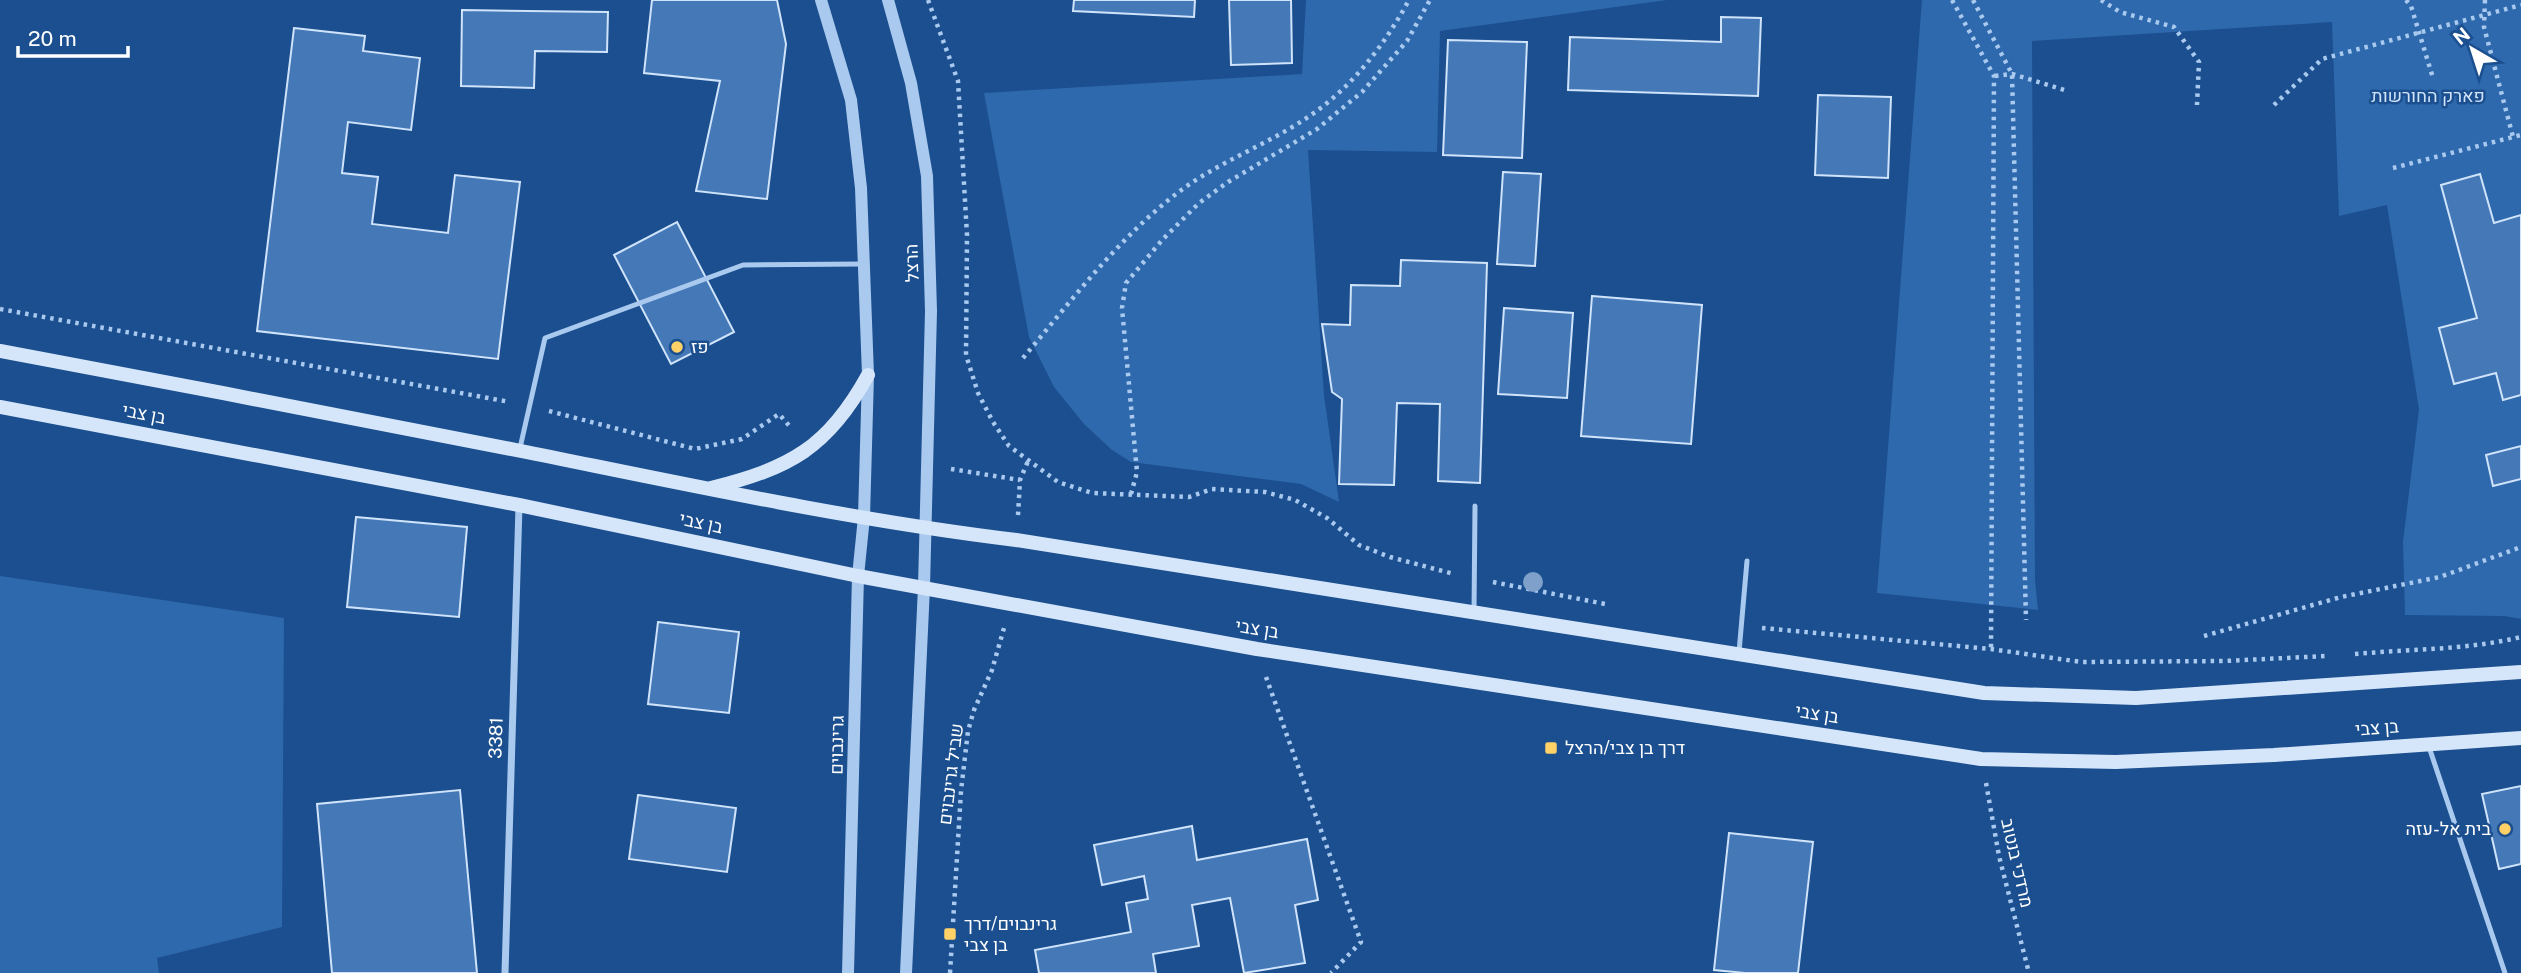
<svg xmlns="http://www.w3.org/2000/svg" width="2521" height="973" font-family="'Public Sans',Heebo,sans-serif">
<rect width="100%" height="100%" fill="#1b4f8f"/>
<g fill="#2e69ad">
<polygon points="1306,0 1667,0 1440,31 1437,152 1308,150 1324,395 1339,502 1301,484 1131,462 1112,450 1084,424 1054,387 1029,337 984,93 1302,74"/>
<polygon points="1922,0 2521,0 2521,619 2504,616 2405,615 2403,542 2419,409 2387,205 2339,216 2332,22 2032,41 2035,580 2038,610 1877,593"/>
<polygon points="0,576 284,618 282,927 157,958 159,973 0,973"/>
</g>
<g fill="#4478b7" stroke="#cfe3fa" stroke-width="2">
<polygon points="652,0 777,0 786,44 767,199 696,191 720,81 644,73"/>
<polygon points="1074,0 1195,0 1194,17 1073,11"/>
<polygon points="1229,0 1291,0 1292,63 1231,65"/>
<polygon points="462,10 608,12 607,52 535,51 534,88 461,86"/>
<polygon points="1721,17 1761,18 1758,96 1568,90 1570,37 1721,42"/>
<polygon points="294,28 365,36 363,51 420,58 411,130 348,122 342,173 378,177 372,224 448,233 455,175 520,182 498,359 257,331"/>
<polygon points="1448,40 1527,42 1522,158 1443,155"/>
<polygon points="1818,95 1891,97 1888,178 1815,175"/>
<polygon points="1503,172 1541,174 1535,266 1497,264"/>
<polygon points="2480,174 2494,223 2521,215 2521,395 2503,400 2496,373 2454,384 2439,328 2477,318 2441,185"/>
<polygon points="677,222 734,332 671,364 614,255"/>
<polygon points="1401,260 1487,263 1480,483 1438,481 1440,404 1397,403 1394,485 1339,484 1342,399 1332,392 1322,324 1350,325 1351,285 1400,286"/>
<polygon points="1592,296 1702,305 1691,444 1581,436"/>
<polygon points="1504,308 1573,313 1567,398 1498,394"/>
<polygon points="2521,446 2521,479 2493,486 2486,455"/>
<polygon points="356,517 467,527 459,617 347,607"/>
<polygon points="658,622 739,632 729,713 648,704"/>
<polygon points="2521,786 2521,864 2499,869 2482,794"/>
<polygon points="460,790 477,973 332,973 317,804"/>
<polygon points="638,795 736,808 727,872 629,859"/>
<polygon points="1192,826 1197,860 1307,839 1318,900 1295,905 1305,963 1244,973 1230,898 1192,905 1199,946 1153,954 1156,973 1039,973 1035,950 1131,932 1126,903 1148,899 1144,876 1102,885 1094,845"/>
<polygon points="1729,833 1813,842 1798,973 1745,973 1714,970"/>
</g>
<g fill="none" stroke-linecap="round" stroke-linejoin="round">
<g stroke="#a9c9ee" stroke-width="4.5" stroke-dasharray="3.5 5" stroke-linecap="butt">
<polyline points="928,0 958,81 967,235 966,355 978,393 993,422 1009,446 1058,482 1092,493 1189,497 1212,489 1265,492 1295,500 1327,518 1359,545 1390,557 1454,574"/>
<polyline points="1952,0 1994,76 1991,649"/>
<polyline points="1973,0 2012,74 2026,620"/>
<polyline points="2101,0 2120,12 2174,27 2199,62 2197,105"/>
<polyline points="2406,0 2411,6 2433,78"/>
<polyline points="2485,0 2484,27 2513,137"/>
<polyline points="1995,76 2012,74 2068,91"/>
<polyline points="2274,105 2322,59 2521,5"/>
<polyline points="2393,168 2521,135"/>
<polyline points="0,309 510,402"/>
<path d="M 1023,358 C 1072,300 1119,237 1180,191 C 1223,159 1275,142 1318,110 C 1357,81 1386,42 1409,0"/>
<polyline points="549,411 695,449 742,439 779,414 792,429"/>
<polyline points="951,469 1020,480"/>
<polyline points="1131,494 1137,472 1122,308 1126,283 1163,239 1199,203 1228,182 1317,129 1362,92 1407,41 1430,0"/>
<polyline points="1018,515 1020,480 1028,461"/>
<polyline points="1493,582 1605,604"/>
<polyline points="1762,628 1991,649 2081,662 2224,661 2326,656"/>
<polyline points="2204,636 2341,597 2440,577 2521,547"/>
<path d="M 2355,654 C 2410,649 2467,650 2521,637"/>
<polyline points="1266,677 1361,942 1331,973"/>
<polyline points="1986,783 1999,856 2029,973"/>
<polyline points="950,973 961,791 968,731 974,710 992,670 1004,628"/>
</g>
<g stroke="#a9c9ee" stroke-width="5">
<polyline points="520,448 545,338 743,265 863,264"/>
<polyline points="1474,612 1475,506"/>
<polyline points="1739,652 1747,561"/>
<polyline points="2429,747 2505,973"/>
</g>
<polyline stroke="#a9c9ee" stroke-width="7" points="505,973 519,506"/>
<g stroke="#a9c9ee" stroke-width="12">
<polyline points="821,0 851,100 861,188 868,375 864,517 858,576 848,973"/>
<polyline points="888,0 911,83 927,176 931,311 924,587 906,973"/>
</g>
<g stroke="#d6e6fa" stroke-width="14">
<path d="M 0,351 C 174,384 347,416 521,451 C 685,484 850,520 1016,540 L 1984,693 L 2136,698 L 2521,672"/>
<polyline points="0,407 519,505 858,576 1257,649 1981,759 2116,762 2274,755 2521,738"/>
<path d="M 711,488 C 790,468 828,448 868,375"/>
</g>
</g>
<circle fill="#7ea0ca" cx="1533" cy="582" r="10"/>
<g fill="#ffd166" stroke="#1b4f8f" stroke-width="2.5">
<circle cx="677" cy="347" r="7"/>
<rect x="1544" y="741" width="14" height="14" rx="3.5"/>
<circle cx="2505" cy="829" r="7"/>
<rect x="943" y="927" width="14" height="14" rx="3.5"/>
</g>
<g text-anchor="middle" stroke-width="5" stroke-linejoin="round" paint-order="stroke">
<g font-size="18" fill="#cfe3fa" stroke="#1b4f8f">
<text x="2428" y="102">פארק החורשות</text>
</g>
<g font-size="18" fill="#fff" stroke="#1b4f8f">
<text transform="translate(912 263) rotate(-92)" y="6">הרצל</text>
<text transform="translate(144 414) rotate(11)" y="6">בן צבי</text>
<text transform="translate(701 523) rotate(12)" y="6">בן צבי</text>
<text transform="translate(1257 629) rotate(9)" y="6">בן צבי</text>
<text transform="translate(1817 714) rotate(9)" y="6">בן צבי</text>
<text transform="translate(2377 728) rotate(-4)" y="6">בן צבי</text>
<text transform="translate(496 738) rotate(-88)" y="6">3381</text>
<text transform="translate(837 745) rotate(-89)" y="6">גרינבוים</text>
<text transform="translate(951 774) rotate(-83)" y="6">שביל גרינבוים</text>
<text transform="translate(2017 863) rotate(77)" y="6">מרדכי בנטוב</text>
</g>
<g font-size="18" fill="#fff" stroke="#1b4f8f" text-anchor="start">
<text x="691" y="353">פז</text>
<text x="1565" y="754">דרך בן צבי/הרצל</text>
<text x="2491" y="835" text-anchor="end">בית אל-עזה</text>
<text x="964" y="930">גרינבוים/דרך<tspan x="964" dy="21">בן צבי</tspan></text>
</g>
</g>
<g transform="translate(2472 49) rotate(321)" stroke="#1b4f8f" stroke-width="5" paint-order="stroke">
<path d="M0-5L12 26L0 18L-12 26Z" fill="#ffffff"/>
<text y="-10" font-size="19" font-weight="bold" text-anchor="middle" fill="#ffffff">N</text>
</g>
<path d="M18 46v10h110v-10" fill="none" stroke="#ffffff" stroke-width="3.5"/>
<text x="28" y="46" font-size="21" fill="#ffffff" stroke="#1b4f8f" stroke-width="5" paint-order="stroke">20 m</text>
</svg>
